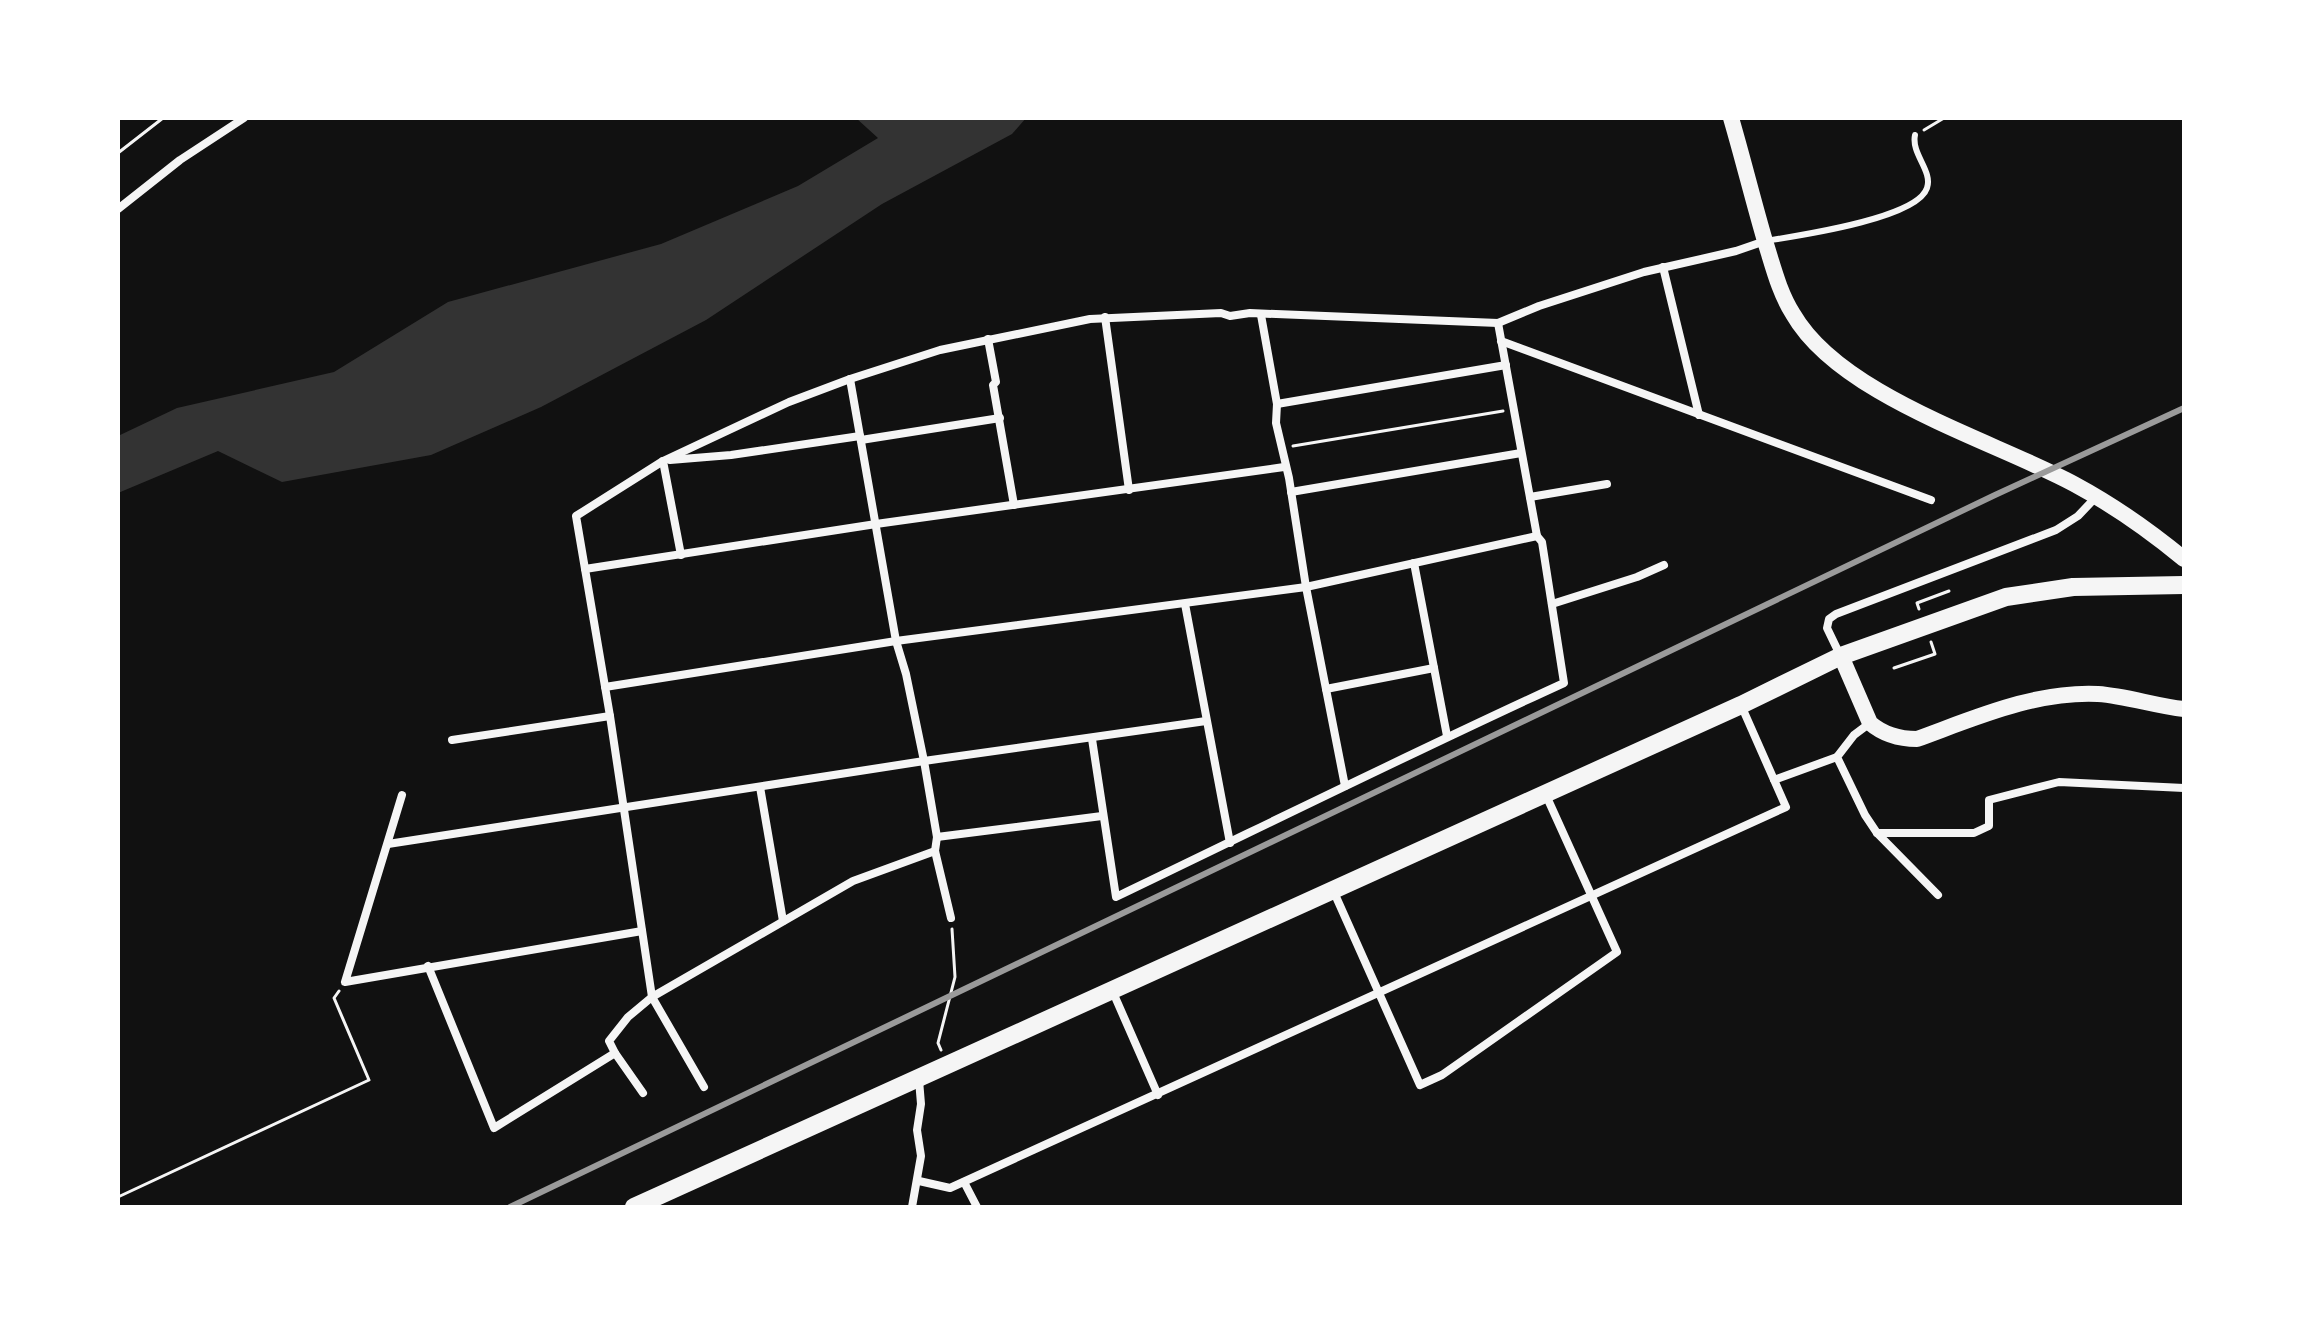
<svg xmlns="http://www.w3.org/2000/svg" width="2302" height="1325" font-family="Cabin,sans-serif">
<rect width="100%" height="100%" fill="#111"/>
<polygon fill="#333" points="856,118 1026,118 1012,134 882,204 706,320 541,407 431,455 282,482 218,451 118,493 118,436 177,408 334,372 448,302 661,244 798,186 878,138"/>
<g fill="none" stroke-linecap="round" stroke-linejoin="round">
<g stroke="#f5f5f5" stroke-width="3">
<polyline points="1924,130 1944,118"/>
<polyline points="118,153 163,118"/>
<polyline points="1293,446 1503,411"/>
<polyline points="1919,609 1917,603 1949,591"/>
<polyline points="1894,668 1935,654 1931,642"/>
<polyline points="941,1050 938,1043 955,977 952,929"/>
<polyline points="118,1197 369,1080 334,998 339,991"/>
</g>
<path stroke="#f5f5f5" stroke-width="6" d="M 1765,241 C 1796,236 1917,219 1927,188 C 1933,171 1911,154 1915,135"/>
<g stroke="#f5f5f5" stroke-width="8">
<polyline points="118,209 180,160 244,118"/>
<polyline points="1663,267 1699,415"/>
<polyline points="1261,315 1277,404 1276,423 1289,478 1306,587 1345,786"/>
<polyline points="1105,317 1129,490"/>
<polyline points="988,339 996,382 993,385 1014,505"/>
<polyline points="1501,341 1931,500"/>
<polyline points="850,379 896,641 906,674 924,761 937,837 935,851 951,918"/>
<polyline points="1277,404 1506,365"/>
<polyline points="861,440 1000,418"/>
<polyline points="670,460 731,455 860,436"/>
<polyline points="663,461 681,555"/>
<polyline points="1291,492 1521,453"/>
<polyline points="1530,497 1607,484"/>
<polyline points="1414,563 1447,736"/>
<polyline points="585,569 876,524 1284,467"/>
<polyline points="1185,604 1230,843"/>
<polyline points="1552,604 1637,577 1664,565"/>
<polyline points="1840,655 1827,628 1829,619 1836,614 2056,530 2078,516 2096,497"/>
<polyline points="605,687 896,641 1306,587 1537,536"/>
<polyline points="1326,689 1434,668"/>
<polyline points="1870,723 1854,735 1837,757 1865,815 1877,833 1938,895"/>
<path d="M 1092,739 L 1116,897 C 1266,825 1413,752 1564,683 L 1542,542 L 1537,536 L 1498,323"/>
<polyline points="452,740 610,716"/>
<polyline points="1774,780 1837,757"/>
<polyline points="760,787 783,921"/>
<polyline points="402,795 345,982 642,931"/>
<polyline points="1877,833 1974,833 1989,826 1989,800 2059,782 2184,788"/>
<polyline points="937,837 1102,816"/>
<polyline points="388,844 924,761 1206,721"/>
<polyline points="1333,890 1420,1085 1442,1075 1617,952 1545,793"/>
<polyline points="428,966 494,1128 615,1053 609,1041 628,1017 652,997 853,881 935,851"/>
<polyline points="1112,990 1158,1095"/>
<polyline points="615,1053 643,1093"/>
<polyline points="704,1087 652,997 610,716 576,516 663,461 789,402 850,379 940,350 1090,319 1221,313 1230,316 1250,313 1498,323 1539,306 1644,272 1736,251 1765,241"/>
<polyline points="919,1181 950,1188 1786,807 1741,705"/>
<polyline points="964,1182 977,1207"/>
<polyline points="912,1207 921,1156 917,1130 921,1104 919,1080"/>
</g>
<g stroke="#f5f5f5" stroke-width="16">
<path d="M 1731,118 C 1743,159 1753,200 1765,241 C 1773,266 1779,292 1793,314 C 1840,396 1992,440 2074,484 C 2113,505 2150,531 2184,559"/>
<path d="M 1841,656 L 1870,723 C 1884,735 1899,739 1917,739 C 1975,718 2035,691 2098,694 C 2127,696 2155,706 2184,709"/>
</g>
<polyline stroke="#f5f5f5" stroke-width="18" points="634,1207 1741,705 1841,656 2006,597 2073,587 2184,585"/>
<polyline stroke="#9a9a9a" stroke-width="6" points="510,1207 1995,495 2184,408"/>
</g>
<rect width="2302" height="1325" fill="none" stroke="#ffffff" stroke-width="240"/>
</svg>
